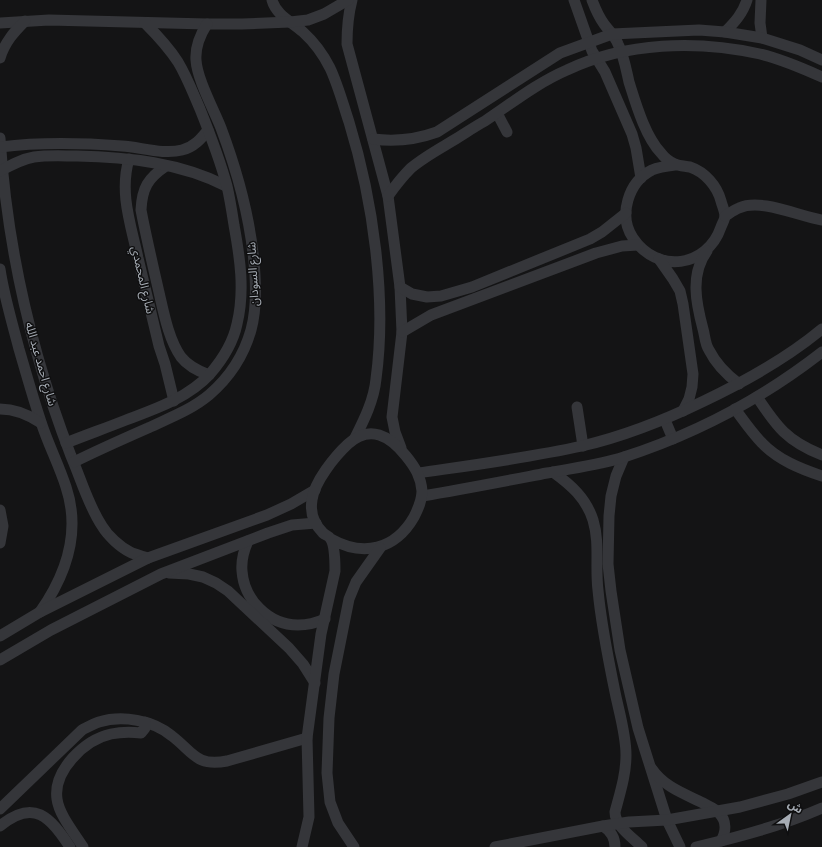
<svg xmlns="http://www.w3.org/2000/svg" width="822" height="847" font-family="'Titillium Web','Noto Sans Arabic',sans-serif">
<rect width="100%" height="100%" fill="#141415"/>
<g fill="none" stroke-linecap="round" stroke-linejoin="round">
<g stroke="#35363a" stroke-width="11">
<path d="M 272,0 C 276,15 292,22 303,32 C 314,42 323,54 330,68 C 338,85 343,104 349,122 C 373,200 387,298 376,379 C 374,400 364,420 355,438"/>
<path d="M 352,0 C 348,15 347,28 347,44 L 388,196 L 400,287 L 402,332 L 392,417 L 395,432 L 401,448"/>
<polyline points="574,0 592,51 605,72 632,134 636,148 641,178"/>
<path d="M 592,0 C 595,8 599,17 604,24 C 609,31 615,36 618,44 C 624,56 626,69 629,82 C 636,104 645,136 661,153 C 664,157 670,162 675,164 C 679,166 685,166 690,167 C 705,172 717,186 721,201 C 722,205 725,212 725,216 C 725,219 722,224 721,227 C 707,268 657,274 633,238 C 618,216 628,182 652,170 C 659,167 667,166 675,165"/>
<polyline points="761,0 760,23 762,38"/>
<polyline points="0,23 49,20 207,24 242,24 290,22 308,20 324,14 348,0"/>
<path d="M 725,32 C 735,22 743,13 747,0"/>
<path d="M 0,58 C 5,42 14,32 25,21"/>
<polyline points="497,113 507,132"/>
<path d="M 0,138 C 7,246 32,355 71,456 C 81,479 88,505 102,526 C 108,536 120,547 130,552 C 136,555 142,556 148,558"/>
<path d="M 373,139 C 396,142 415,140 437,132 L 560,53 L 612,34 L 699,30 L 725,32 L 762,38 L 800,50 L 822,60"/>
<path d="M 0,147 C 40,142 82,143 122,146 C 140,147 164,155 182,150 C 194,147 201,139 208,130"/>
<path d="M 129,159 C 119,193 131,225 138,258 C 145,287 152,317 159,346 L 165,364 L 174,401"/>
<path d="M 166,166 C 148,178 142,188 141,210 C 146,236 152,262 158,288 C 163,309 168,339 181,357 C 188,366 198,371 209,375"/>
<path d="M 0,171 C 11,165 22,159 34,157 C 48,155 63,156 77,156 C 128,157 181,163 226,186"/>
<path d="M 388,196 C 395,186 402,177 411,168 C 424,157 439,149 454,140 C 464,134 474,127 485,121 C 512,103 537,83 567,70 C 626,42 697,40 760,54 C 781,59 802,68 822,77"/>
<path d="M 725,216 C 730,213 734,210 739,208 C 761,198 798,216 822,220"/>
<path d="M 707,251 C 690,274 696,303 703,329 C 705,336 705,344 709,350 C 716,364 727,375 739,384"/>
<polyline points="659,259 673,279 680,291 683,304 693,374 692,387 689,399 683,411"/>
<path d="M 0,269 C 4,296 12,322 19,349 C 26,373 33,398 41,422 C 48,444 59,465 66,487 C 81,532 66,575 40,612"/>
<polyline points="400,287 412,294 427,297 441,296 472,287 590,239 602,232 626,213"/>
<polyline points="402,332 431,315 596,253 622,246 638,245"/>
<path d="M 757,397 C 777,427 787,441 822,455"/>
<polyline points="577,407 583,446"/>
<path d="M 0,409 C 15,409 29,415 41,423"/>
<path d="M 735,409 C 744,421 752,433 762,443 C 778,460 801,469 822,476"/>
<polyline points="665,420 673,439"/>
<path d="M 66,443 C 86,435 106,428 126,420 C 155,409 188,398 210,374 C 222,360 233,343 237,324 C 245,291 240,258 234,225 C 232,212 230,199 227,186 C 220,160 210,134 200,109 C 193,93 187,77 178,62 C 169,48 157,35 145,23"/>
<polyline points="624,457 616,476 611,496 609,516 608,564 611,591 620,650 638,728 667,820 680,847"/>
<path d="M 74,462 C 98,450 123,439 148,428 C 169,418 191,410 209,395 C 230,377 244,355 251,330 C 256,312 256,293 255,275 C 252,224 239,176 221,128 C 214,110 197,79 196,60 C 195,46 200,35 207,24"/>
<path d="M 553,472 C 571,485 586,498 593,520 C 600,543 595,566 598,590 C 601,624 608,658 615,692 C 619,712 626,734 626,755 C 626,775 620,793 615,812 C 615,826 632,837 642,847"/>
<path d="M 418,473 C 473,465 528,458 582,446 C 625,436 665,420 704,401 C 746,381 786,359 822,329"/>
<path d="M 422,496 C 464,489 505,481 547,473 C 573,468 600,465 624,457 C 695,434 763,398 822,352"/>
<polyline points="0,510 3,526 0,543"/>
<path d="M 248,541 C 244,550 241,560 242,571 C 244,599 268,625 298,625 C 307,625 316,623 325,619"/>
<polyline points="169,573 189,574 203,577 216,583 228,591 289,648 303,664 315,683"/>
<polyline points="0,636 40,612 148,558 267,515 291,504 315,490"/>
<polyline points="0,660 51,630 161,574 268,533 292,525 316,523"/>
<path d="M 652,769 C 664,787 685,794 703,803 C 708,806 715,808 719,813 C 727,821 726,832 721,841"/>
<path d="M 0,809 L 82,730 C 88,727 93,724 99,722 C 122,715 153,720 172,736 C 193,752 196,767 227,761 L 307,738"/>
<path d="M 0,826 C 34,798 50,817 70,847"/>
<path d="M 603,826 C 611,831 615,837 615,847"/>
<path d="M 83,847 C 75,834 59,815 57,799 C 53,771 84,740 111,734 C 121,732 131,732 141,733 L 145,728 L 145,722"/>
<path d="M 302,847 L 309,817 L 307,738 L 321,634 L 335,571 C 335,563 335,544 330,538 C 329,536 325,535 323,533 C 314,524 310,512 312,500 C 314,482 335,456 348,444 C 370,424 390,436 406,456 C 415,467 421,477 422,491 C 422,501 418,509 414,517 C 395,550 363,557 331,539"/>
<polyline points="354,847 338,823 330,802 327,773 329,718 334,674 349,599 356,582 380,548"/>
<polyline points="495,847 603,826 629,822 667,820 740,807 788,794 822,782"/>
<path d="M 696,847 C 739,837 781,826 822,808"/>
</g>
</g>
<g text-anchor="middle" stroke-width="3" stroke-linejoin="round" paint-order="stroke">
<g font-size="12" fill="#a6acb4" stroke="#0f0f10">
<text transform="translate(253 274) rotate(-93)" y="4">شارع السودان</text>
<text transform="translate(143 280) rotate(77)" y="4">شارع المحمدي</text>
<text transform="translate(41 364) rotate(74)" y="4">شارع احمد عبد الله</text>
</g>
</g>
<g transform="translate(790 815) rotate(33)" stroke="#0f0f10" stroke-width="3" paint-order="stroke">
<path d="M0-3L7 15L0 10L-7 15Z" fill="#a6acb4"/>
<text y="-6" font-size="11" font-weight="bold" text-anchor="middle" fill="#a6acb4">ش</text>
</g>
</svg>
